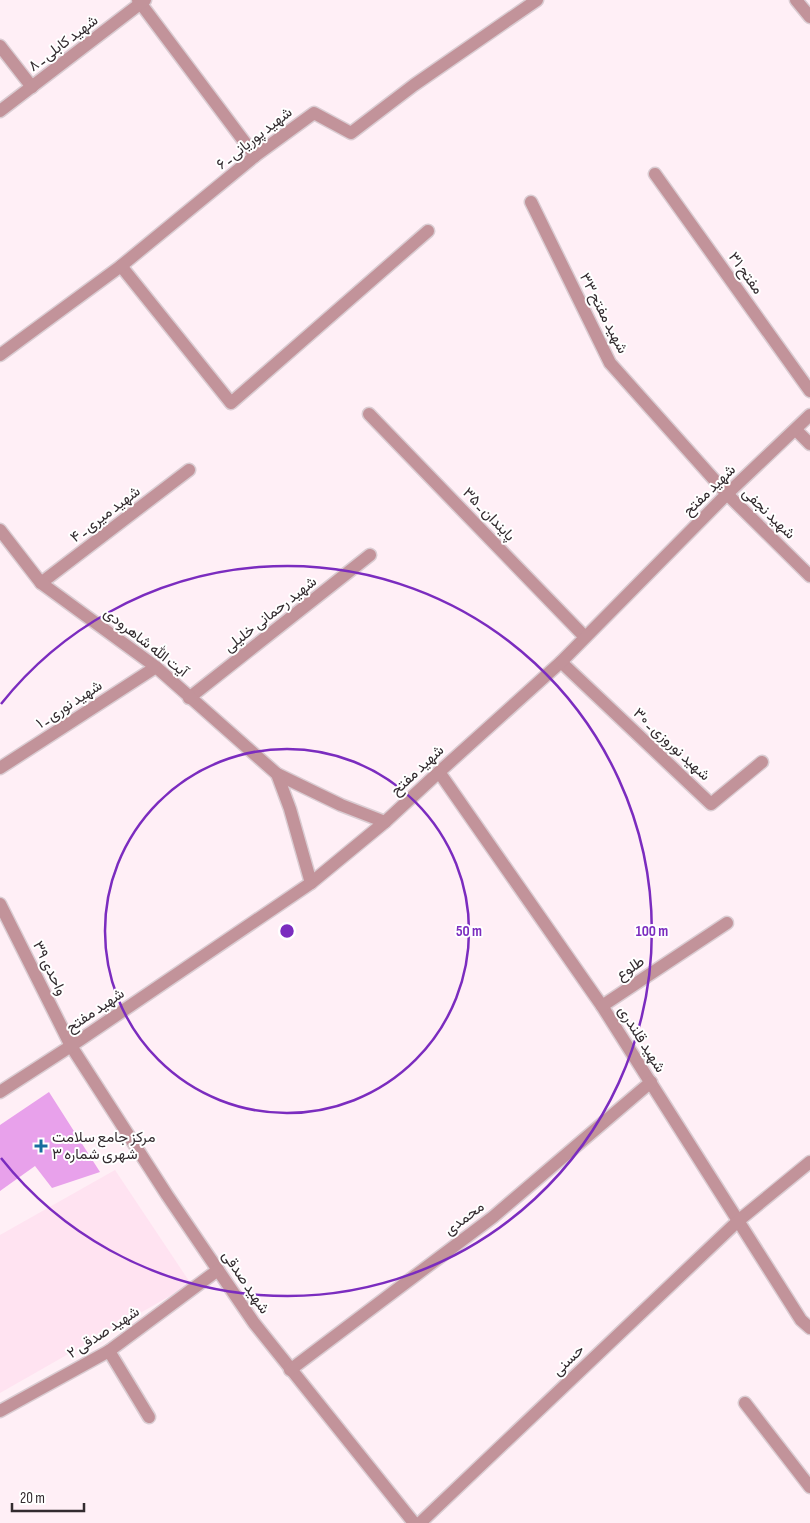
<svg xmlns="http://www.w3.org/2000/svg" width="810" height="1523" font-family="'Sofia Sans Condensed',Vazirmatn,sans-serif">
<rect width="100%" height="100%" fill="#ffeff6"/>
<polygon fill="#ffe3f1" points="115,1170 191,1284 0,1393 0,1235"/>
<polygon fill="#e8a1eb" points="49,1092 100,1172 52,1188 35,1166 0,1191 0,1125"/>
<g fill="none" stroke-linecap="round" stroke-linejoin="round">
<defs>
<g id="minor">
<polyline points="138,0 255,156"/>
<polyline points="796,0 810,17"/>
<polyline points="0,46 32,87"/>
<polyline points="0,111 145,0"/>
<polyline points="655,174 810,391"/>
<polyline points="531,202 610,363 727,494"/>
<polyline points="121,266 231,403 428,231"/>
<polyline points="0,355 121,266 255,156 314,113 351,133 414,85 537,0"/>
<polyline points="369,414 585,637"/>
<polyline points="796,430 810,444"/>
<polyline points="41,583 189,470"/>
<polyline points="561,662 711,804 762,762"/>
<polyline points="189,698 370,555"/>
<polyline points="0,768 156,667"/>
<polyline points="439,772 602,1006 801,1320 810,1328"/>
<polyline points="0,904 71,1046 167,1195 254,1323 414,1523"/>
<polyline points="602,1006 727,923"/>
<polyline points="109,1351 149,1417"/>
<polyline points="290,1370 493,1217 651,1082"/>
<polyline points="745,1403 810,1487"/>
<polyline points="0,1411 109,1351 218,1270"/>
<polyline points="420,1523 738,1221 810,1162"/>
</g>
<g id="tertiary">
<polyline points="727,494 810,576"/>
<polyline points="0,530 41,583 156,667 277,774 341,805 385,822"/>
<polyline points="277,774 290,809 311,883"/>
<polyline points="0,1092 71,1046 311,883 385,822 439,772 561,662 727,494 810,415"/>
</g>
</defs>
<use href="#minor" stroke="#daccd2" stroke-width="15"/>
<use href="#tertiary" stroke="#daccd2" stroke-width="15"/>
<use href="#minor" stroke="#c2939a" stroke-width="12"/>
<use href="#tertiary" stroke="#c2939a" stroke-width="12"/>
</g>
<g fill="none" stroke="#7b2cbf" stroke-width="2.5">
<circle cx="287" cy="931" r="182"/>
<path d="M1 704A365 365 0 1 1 1 1158"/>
</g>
<path fill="#176d9e" stroke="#fff" stroke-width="2" d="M38.5 1138.5h5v5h5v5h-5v5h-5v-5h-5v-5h5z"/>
<g text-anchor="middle" stroke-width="4" stroke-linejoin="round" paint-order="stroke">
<g font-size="15" fill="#332b2f" stroke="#fff">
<text transform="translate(63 43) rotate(-37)" y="5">شهید کابلی ـ ۸</text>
<text transform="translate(254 138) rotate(-38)" y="5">شهید پوریانی ـ ۶</text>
<text transform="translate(746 273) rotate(54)" y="5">مفتح ۳۱</text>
<text transform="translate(604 313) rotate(63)" y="5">شهید مفتح ۳۳</text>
<text transform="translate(709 490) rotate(-44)" y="5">شهید مفتح</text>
<text transform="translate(769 513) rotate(44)" y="5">شهید نجفی</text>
<text transform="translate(105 514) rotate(-37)" y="5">شهید میری ـ ۴</text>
<text transform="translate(489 514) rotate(46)" y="5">پایندان ـ ۳۵</text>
<text transform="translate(270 614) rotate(-38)" y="5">شهید رحمانی خلیلی</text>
<text transform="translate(146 642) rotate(38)" y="5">آیت الله شاهرودی</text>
<text transform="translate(69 704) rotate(-33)" y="5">شهید نوری ـ ۱</text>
<text transform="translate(672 744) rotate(43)" y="5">شهید نوروزی ـ ۳۰</text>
<text transform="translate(417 770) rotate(-43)" y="5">شهید مفتح</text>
<text transform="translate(50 968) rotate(64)" y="5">واحدی ۳۹</text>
<text transform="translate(630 968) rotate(-34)" y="5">طلوع</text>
<text transform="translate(95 1010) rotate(-34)" y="5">شهید مفتح</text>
<text transform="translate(642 1039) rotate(58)" y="5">شهید قلندری</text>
<text transform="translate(464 1218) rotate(-37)" y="5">محمدی</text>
<text transform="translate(246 1282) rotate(56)" y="5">شهید صدقی</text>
<text transform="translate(103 1332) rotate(-33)" y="5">شهید صدقی ۲</text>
<text transform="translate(568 1360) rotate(-44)" y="5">حسنی</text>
</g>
<g font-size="15" fill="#332b2f" stroke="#fff" text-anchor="start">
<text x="52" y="1142">مرکز جامع سلامت<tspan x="52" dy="17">شهری شماره ۳</tspan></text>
</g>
</g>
<circle cx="287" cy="931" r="8" fill="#7b2cbf" stroke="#fff" stroke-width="2.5"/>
<g font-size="15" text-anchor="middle" font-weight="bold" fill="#7b2cbf" stroke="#fff" stroke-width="4" stroke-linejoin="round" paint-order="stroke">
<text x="469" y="936">50 m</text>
<text x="652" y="936">100 m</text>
</g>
<path d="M12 1503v8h72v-8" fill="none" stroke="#332b2f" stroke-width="2.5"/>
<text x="20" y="1503" font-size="15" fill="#332b2f" stroke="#ffffff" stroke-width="4" paint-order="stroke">20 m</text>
</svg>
